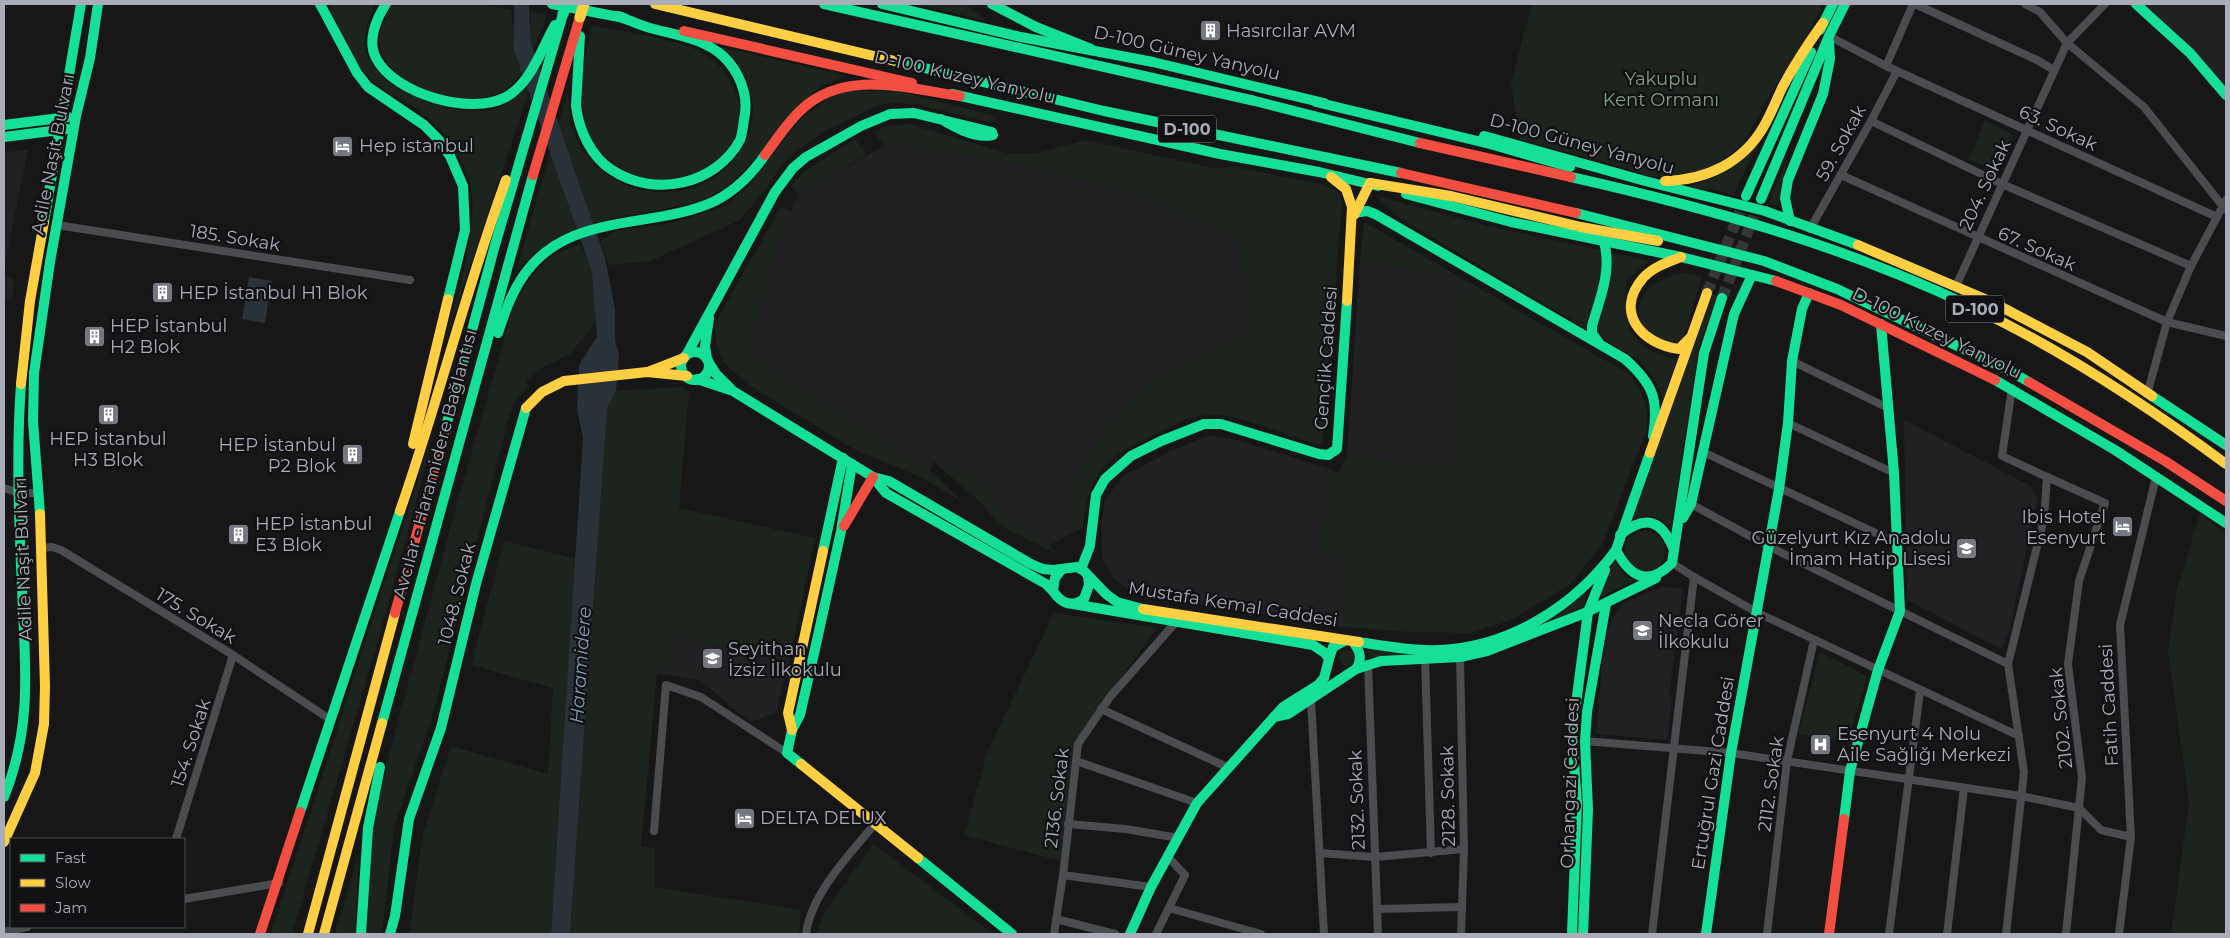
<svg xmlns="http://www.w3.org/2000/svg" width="2230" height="938" font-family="Montserrat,sans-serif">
<rect width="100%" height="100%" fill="#171717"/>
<g fill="#212123">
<polygon points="2142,4 2226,4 2226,98"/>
<polygon points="899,141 929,150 1036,168 1146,198 1237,240 1248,310 1245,332 1227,344 1079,469 1065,536 1051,545 1009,519 980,473 934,462 930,471 748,354 780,238 799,194 884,146"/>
<polygon points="28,150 6,258 4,264 4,152"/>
<polygon points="1360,263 1462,277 1451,467 1347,456"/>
<polygon points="4,276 14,279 12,299 4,300"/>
<polygon points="1904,420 2029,485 2038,497 2008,636 2001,649 1907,600"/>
<polygon points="1209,435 1237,440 1327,468 1320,550 1343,557 1343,627 1133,594 1113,577 1102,560 1101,523 1106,499 1123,476 1171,451"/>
<polygon points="1663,587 1683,588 1669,696 1672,698 1667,740 1596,734 1602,666 1606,636 1613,618 1623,604 1629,600"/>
<polygon points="668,634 789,662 776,713 750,722 700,680 667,675"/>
</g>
<g fill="#1d241e" fill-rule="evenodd">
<path d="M 328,4 L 375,4 C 369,18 362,36 366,52 C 377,91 453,117 490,110 C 506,107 519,94 531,84 L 443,348 C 454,303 476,241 472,195 C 469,165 450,137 428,118 C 412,104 391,95 374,82 C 351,64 340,29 328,4 Z"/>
<path d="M 395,4 L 480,4 L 511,10 L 515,50 L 531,44 L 531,12 L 547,15 C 537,40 527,78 501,92 C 464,112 362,81 382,26 C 385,17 388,10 395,4 Z"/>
<polygon points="916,4 965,4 986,21"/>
<polygon points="1532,4 1824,4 1806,38 1774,88 1742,145 1722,160 1704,169 1674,177 1649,176 1598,160 1520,140 1511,83"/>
<path d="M 592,26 C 621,32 673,38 699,51 C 719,61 735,81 739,103 C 743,132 725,162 699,175 C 693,178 683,178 677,179 C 671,180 664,183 658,182 C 642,180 623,171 611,160 C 605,156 597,151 594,145 C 575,111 582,61 592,26 Z"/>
<path d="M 721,47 L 847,76 L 827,84 L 814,92 C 797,111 780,130 763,149 C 749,165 736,182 717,193 C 699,203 678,206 658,210 C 598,221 560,224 516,272 L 568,91 C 569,106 569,122 575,136 C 602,199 692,213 735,158 C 744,146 750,136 752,121 C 754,106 752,89 745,76 C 739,66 728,56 721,47 ZM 570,156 L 590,214 L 574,220 L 554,161 Z"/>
<polygon points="851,90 901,92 992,115 997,119 992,123 916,104 887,103 877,106 823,132 800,149 782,164 767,188 740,220 650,261 609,265 600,241 616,231 677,222 724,206 748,187 799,120 827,99"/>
<polygon points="1984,120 2009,132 2013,137 1998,171 1969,160"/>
<path d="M 909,124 L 1010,154 L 1034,154 L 1085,140 L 1213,168 L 1236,167 L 1325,185 L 1340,193 L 1342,203 L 1322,445 L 1315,444 C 1289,436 1233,412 1208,415 C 1190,416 1174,425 1158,433 C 1109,456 1088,470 1083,528 L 1065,536 L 1079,469 L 1109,425 L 1159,374 L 1227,344 L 1245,332 L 1248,310 L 1237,240 L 1146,198 L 1036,168 L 929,150 L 899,141 L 884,146 L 874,132 L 888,126 Z"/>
<polygon points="855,139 866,155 799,194 792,185 804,172"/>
<path d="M 1761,139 L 1733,195 L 1711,189 L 1696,189 L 1687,187 C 1725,175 1733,166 1761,139 Z"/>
<polygon points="1787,157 1778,206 1769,203"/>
<path d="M 1376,196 L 1488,226 L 1650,261 L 1627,280 C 1623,306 1624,336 1650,350 C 1657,355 1667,357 1676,360 L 1663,400 C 1658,383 1651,373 1639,360 L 1401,219 Z"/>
<polygon points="781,207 792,211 780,238 748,354 930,471 964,503 925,479 854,449 749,385 723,362 716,343 715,323"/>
<path d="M 1364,222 L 1629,374 C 1643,394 1649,404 1647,429 L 1602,545 L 1570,584 L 1511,620 L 1471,633 L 1410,632 L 1343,627 L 1343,557 L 1320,550 L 1327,468 L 1338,473 L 1347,456 L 1451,467 L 1462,277 L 1360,263 Z"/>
<path d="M 580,244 L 592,268 L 597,320 L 570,354 L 542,368 L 525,381 L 529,385 L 516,401 L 508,420 L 433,714 L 394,828 L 382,934 L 367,934 L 372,829 L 384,773 L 456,507 L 513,308 C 523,290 536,266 554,255 C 562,251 572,248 580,244 Z"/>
<path d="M 1684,273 L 1702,276 L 1684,337 L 1675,344 L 1655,342 C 1651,336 1644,329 1641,323 C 1630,294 1660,276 1684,273 Z"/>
<path d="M 1712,294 L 1718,296 L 1699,345 L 1671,527 C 1655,515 1651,513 1632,520 Z"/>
<polygon points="681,387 689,392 679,508 815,538 789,662 668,634 667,675 657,674 641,846 655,848 655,887 801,910 799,934 570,934 607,409 616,391"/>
<polygon points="433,433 416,503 375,651 292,934 271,934"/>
<polygon points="934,462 980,473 1009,519 1051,545 1053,552 998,525 985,506"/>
<polygon points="2200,514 2226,534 2226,934 2171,934 2189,802 2168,651 2177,589"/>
<circle cx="1645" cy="551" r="20"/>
<polygon points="504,541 576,559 551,934 409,934 423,833 451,746 548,774 553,688 471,665"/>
<polygon points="1614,561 1625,576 1636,580 1597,599"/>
<polygon points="1585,591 1585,606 1539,626"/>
<polygon points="1054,613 1157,628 1074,743 1060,861 964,835 988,750"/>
<polygon points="1367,648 1408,654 1369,659"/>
<circle cx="1347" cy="658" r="8"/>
<polygon points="1820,652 1867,676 1848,742 1798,734"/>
<polygon points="873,844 993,934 817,934 823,915"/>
<polygon points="358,855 356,934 335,934"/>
</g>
<g fill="#2a3239">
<polygon points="514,4 529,4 531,44 605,258 615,309 615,341 619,354 616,391 607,409 570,934 551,934 583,438 577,409 579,365 597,337 592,272 514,50"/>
<polygon points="249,277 272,281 265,323 242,319"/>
</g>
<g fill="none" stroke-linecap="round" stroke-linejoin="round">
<g stroke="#343537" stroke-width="11" stroke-dasharray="11 5.5" stroke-linecap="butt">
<polyline points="1707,293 1740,212"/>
<polyline points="1722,298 1754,216"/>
</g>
<g stroke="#4b4c50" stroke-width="8">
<polyline points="1915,4 2037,60 2054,70"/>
<polyline points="2105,4 2067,43 2144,107 2225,209"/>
<polyline points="1829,36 1886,66 2217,217"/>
<polyline points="1886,66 1913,4"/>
<polyline points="1871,121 2002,184 2191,266 2226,200"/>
<polyline points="1841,175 2167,322 2226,336"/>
<polyline points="57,225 410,280"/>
<polyline points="1810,229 1871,121 1897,71"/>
<polyline points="1956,286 2067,43 2040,12 2025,4"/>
<polyline points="1792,361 1888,408"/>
<polyline points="2148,391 2167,322 2191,266"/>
<polyline points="1788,423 1894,473"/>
<polyline points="1703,452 1897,543"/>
<polyline points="2047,477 2105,503 2079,581 2068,664 2082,778 2066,934"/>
<polyline points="4,488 19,493 38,493"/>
<polyline points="1691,504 1770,547 2008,664"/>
<polyline points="42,548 52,547 61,550 233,655 331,720"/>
<polyline points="1672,563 1694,577 1758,613 2019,736"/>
<polyline points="1460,657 1464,849 1461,934"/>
<polyline points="1425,658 1431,853"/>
<polyline points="1368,664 1378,934"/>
<polyline points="1311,700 1324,934"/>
<polyline points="1101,709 1227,767"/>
<polyline points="1585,741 1731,753 2021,796 2079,808 2101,830 2131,837"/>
<polyline points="1076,761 1197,803"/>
<polyline points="1068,824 1126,829 1178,838"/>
<polyline points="654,831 666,685 701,697 787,753"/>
<polyline points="176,839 233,655"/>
<polyline points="1320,853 1375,857 1464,849"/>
<polyline points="1063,875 1151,887"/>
<polyline points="184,899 279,883"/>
<polyline points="1169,908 1261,934"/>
<polyline points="1377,909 1462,907"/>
<polyline points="1056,919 1115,934"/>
<polyline points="4,932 27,927"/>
<path d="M 806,934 C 811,894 849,855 874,825"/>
<polyline points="1054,934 1063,875 1078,744 1110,697 1175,623"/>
<polyline points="1156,934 1185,875 1168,857"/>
<polyline points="1652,934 1694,577"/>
<polyline points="1767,934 1787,761 1814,640"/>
<polyline points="1889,934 1920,691"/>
<polyline points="1947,934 1964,788"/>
<polyline points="2006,934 2024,772 2008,664 2044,518 2047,477 2002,456 2012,388"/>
<polyline points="2119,934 2131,837 2120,625 2156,477"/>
</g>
<g stroke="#16e098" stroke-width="10">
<polyline points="320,4 357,73 368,87 424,125 438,139 450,156 463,186 465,230 448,299"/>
<path d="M 386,4 C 376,19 367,41 376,58 C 394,94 471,116 506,97 C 531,83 542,48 555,25"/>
<polyline points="552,4 624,18"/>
<polyline points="824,4 1255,101 1420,143"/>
<polyline points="882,4 1021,37 1153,62 1324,103"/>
<polyline points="992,4 1036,27 1091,49"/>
<polyline points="2136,4 2190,53 2226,95"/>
<polyline points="1820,30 1833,4"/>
<path d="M 580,36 L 576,106 C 579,130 591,157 612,170 C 654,198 716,185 740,140 C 743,133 743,122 745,114 C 748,94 739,71 723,56 C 703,38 675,35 650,28 C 639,25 629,20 618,16"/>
<polyline points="895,61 1104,111 1401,173"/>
<polyline points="952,94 1220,154 1319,172 1378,186"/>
<polyline points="1316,102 1490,144 1570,167"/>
<polyline points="4,125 68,117"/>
<polyline points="1484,136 1645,181 1765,211 1858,245"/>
<polyline points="4,137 67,129"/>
<path d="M 1571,177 C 1708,208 1842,245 1970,306"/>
<polyline points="1406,194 1511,222 1681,257 1776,281"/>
<polyline points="1746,196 1811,52"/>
<polyline points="1761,199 1829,36 1845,4"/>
<path d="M 1354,213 L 1367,211 L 1375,214 L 1625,359 C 1653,384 1659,399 1653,436"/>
<polyline points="1576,213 1764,261 1837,289 2008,370 2029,382"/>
<polyline points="1790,221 1785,198 1788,180 1823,94 1830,59 1829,41"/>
<polyline points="44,222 81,4"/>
<path d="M 498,333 C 504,315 510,297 520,281 C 564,209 652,231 715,201 C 736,190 752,174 765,155"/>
<path d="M 1599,343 L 1592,333 L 1592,326 C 1600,298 1612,271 1604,242"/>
<circle cx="695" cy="366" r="14"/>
<path d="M 687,354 L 775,192 L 793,168 L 806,157 L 861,126 L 890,114 L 914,113 L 992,132 L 993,135 C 975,139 956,128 941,119"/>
<polyline points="707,359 705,346 709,318"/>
<polyline points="709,363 716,374 733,391 873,477 886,493 1046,584 1053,591"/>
<polyline points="697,379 730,390"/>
<polyline points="1995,380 2115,450 2226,523"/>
<polyline points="2152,396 2226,445"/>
<polyline points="445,430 495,245 563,14"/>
<path d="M 1650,453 L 1616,550 C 1630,577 1648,587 1672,563 L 1704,353 L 1722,298"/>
<polyline points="873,477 889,481 1031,564 1043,569 1053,570 1077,567 1084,571 1106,594 1117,602 1143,609"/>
<polyline points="40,514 33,421 34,373 50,262 76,116 90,58 98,4"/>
<polyline points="1683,518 1691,504 1734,314 1752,275"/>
<path d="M 1620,535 C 1646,514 1662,520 1674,550"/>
<polyline points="823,551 843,458"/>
<path d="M 1062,569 L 1055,578 L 1053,591 C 1061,603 1071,608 1084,599 L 1089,585 L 1088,576"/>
<polyline points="1081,569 1090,546 1096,495 1105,479 1131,456 1161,441 1204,424 1221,424 1319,454 1328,455 1337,449 1347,301"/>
<polyline points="1073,604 1313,645 1325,653 1329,659 1324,678 1318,685 1283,707 1197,803 1151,887 1130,934"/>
<path d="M 1359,642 C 1385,646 1412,651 1439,650 C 1510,647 1575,606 1616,550"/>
<polyline points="1329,659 1333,647 1346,640"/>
<polyline points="1356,669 1381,661 1460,657 1487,651 1585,613 1656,578"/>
<path d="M 1274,717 L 1288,714 L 1356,669 C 1363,659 1360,650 1352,641"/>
<polyline points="382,723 533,175"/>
<polyline points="801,764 787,753 792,730 800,715 815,649 841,531 852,464"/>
<path d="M 4,797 C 33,726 25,663 22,588 C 19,520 16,452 21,384"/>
<polyline points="300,812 400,511"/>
<polyline points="1844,819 1850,771 1878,670 1900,611 1894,473 1881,324"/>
<polyline points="918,858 1012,934"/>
<polyline points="361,934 368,828 380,767"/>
<polyline points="390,934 395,916 409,819 441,728 476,584 526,408"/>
<polyline points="1572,934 1577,803 1573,749 1574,719 1588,612 1605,570"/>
<polyline points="1583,934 1588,810 1585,741 1587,712 1606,604"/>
<polyline points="1706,934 1731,753 1779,489 1788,423 1792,361 1802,309 1809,293"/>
</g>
<g stroke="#ffcf43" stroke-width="10">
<polyline points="655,4 895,61"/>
<polyline points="1331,177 1346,189 1352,207 1347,301"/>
<path d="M 1665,181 C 1706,180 1743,163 1764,126 C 1771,114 1776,101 1782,88 C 1794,65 1808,44 1823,23"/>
<polyline points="1370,183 1451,196 1581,227 1658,241"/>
<polyline points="1354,215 1370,183"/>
<polyline points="1858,245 1992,302 2087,352 2152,396"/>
<path d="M 1681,257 C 1668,262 1653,267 1643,278 C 1614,312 1641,344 1679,349 L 1690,338"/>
<path d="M 1970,306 C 2061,349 2145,404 2226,464"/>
<polyline points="648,372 684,358"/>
<polyline points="21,384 30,301 44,222"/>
<polyline points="526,408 542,392 564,381 647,372 687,376"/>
<polyline points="413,444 448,299"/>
<polyline points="1650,453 1707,293"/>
<path d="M 400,511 C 438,402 466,289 506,180"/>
<polyline points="1143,609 1359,642"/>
<polyline points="792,730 788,713 823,551"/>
<polyline points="801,764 918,858"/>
<polyline points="4,842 35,773 44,724 45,686 40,514"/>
<polyline points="308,934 395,613"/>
<polyline points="324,934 382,723"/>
</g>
<g stroke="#f24e42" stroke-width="10">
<polyline points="684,31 912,83"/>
<polyline points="1420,143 1571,177"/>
<path d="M 765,155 C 777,139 787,123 801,110 C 845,68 908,89 960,96"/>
<polyline points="1401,173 1576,213"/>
<polyline points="533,175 580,17"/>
<polyline points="1776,281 1841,305 1995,380"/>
<polyline points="2029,382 2165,461 2226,501"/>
<polyline points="844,526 873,477"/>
<polyline points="395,613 445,430"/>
<polyline points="260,934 300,812"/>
<polyline points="1829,934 1844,819"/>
</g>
<polyline stroke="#16e098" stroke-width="11" points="563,14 567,4"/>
<polyline stroke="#ffcf43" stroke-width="11" points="580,17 584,4"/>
</g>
<defs>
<symbol id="building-square" viewBox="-11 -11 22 22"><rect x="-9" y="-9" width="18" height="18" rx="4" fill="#757880" stroke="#111113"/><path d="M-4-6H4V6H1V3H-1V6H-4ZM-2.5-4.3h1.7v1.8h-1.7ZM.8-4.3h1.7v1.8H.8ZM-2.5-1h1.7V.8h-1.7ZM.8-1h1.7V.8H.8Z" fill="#fff"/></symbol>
<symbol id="hotel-square" viewBox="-11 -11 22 22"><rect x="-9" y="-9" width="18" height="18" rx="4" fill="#757880" stroke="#111113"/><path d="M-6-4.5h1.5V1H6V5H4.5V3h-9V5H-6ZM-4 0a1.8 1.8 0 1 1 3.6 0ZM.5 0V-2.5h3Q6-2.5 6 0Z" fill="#fff"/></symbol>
<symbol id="school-square" viewBox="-11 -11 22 22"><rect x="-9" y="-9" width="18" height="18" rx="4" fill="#757880" stroke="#111113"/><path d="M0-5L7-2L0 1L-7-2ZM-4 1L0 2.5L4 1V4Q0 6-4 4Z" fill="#fff"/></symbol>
<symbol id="hospital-square" viewBox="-11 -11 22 22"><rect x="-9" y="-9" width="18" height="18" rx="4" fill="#757880" stroke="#111113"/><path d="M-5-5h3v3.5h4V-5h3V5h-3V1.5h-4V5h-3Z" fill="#fff"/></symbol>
</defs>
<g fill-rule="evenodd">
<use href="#building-square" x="1198" y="18" width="25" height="25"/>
<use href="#hotel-square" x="330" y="134" width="25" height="25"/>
<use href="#building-square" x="150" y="280" width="25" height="25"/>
<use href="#building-square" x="82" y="324" width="25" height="25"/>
<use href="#building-square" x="96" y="402" width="25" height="25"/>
<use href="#building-square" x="340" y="442" width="25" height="25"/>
<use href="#hotel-square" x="2110" y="514" width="25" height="25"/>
<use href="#building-square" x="226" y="522" width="25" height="25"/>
<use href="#school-square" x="1954" y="536" width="25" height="25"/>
<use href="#school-square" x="1630" y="618" width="25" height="25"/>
<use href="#school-square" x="700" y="646" width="25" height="25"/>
<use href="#hospital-square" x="1808" y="732" width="25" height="25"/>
<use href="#hotel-square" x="732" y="806" width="25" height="25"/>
</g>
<g text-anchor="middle" stroke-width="4.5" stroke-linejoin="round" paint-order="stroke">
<g fill="#111113" stroke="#7b7e86" stroke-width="1">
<rect x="1158" y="115.5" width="58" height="27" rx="4"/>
<rect x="1946" y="295.5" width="58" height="27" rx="4"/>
</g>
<g font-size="16" font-weight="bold" fill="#a8adb8">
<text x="1187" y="135">D-100</text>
<text x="1975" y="315">D-100</text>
</g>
<g font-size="18" fill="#a8adb8" stroke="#111113" text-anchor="start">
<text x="1226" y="37">Hasırcılar AVM</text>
<text x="359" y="152">Hep istanbul</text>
<text x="179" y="299">HEP İstanbul H1 Blok</text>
<text x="110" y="332">HEP İstanbul<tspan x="110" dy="21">H2 Blok</tspan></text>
<text x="108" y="445" text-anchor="middle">HEP İstanbul<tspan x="108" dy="21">H3 Blok</tspan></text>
<text x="336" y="451" text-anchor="end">HEP İstanbul<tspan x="336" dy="21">P2 Blok</tspan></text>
<text x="2106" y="523" text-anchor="end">Ibis Hotel<tspan x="2106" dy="21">Esenyurt</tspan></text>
<text x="255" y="530">HEP İstanbul<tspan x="255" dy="21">E3 Blok</tspan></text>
<text x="1951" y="544" text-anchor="end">Güzelyurt Kız Anadolu<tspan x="1951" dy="21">İmam Hatip Lisesi</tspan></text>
<text x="1658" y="627">Necla Görer<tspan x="1658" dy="21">İlkokulu</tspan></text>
<text x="728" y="655">Seyithan<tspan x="728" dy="21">İzsiz İlkokulu</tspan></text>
<text x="1837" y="740">Esenyurt 4 Nolu<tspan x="1837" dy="21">Aile Sağlığı Merkezi</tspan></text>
<text x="760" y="824">DELTA DELUX</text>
</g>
<g font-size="18" fill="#a8adb8" stroke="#111113">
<text transform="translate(1187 53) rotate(13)" y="6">D-100 Güney Yanyolu</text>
<text transform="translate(965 77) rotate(13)" y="6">D-100 Kuzey Yanyolu</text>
<text transform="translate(2058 128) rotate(25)" y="6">63. Sokak</text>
<text transform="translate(1841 143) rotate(-61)" y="6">59. Sokak</text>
<text transform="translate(1582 144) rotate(15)" y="6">D-100 Güney Yanyolu</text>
<text transform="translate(53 154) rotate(-79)" y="6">Adile Naşit Bulvarı</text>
<text transform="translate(1985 185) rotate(-65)" y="6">204. Sokak</text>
<text transform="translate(235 238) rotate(9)" y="6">185. Sokak</text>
<text transform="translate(2037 249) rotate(24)" y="6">67. Sokak</text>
<text transform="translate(1937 333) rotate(26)" y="6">D-100 Kuzey Yanyolu</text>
<text transform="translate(1326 358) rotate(-86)" y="6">Gençlik Caddesi</text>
<text transform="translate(435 464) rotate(-75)" y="6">Avcılar - Haramidere Bağlantısı</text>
<text transform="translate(23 559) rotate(-92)" y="6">Adile Naşit Bulvarı</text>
<text transform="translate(457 594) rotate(-76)" y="6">1048. Sokak</text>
<text transform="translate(1233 604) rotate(9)" y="6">Mustafa Kemal Caddesi</text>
<text transform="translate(196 616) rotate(31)" y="6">175. Sokak</text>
<text transform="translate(2109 705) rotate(-93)" y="6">Fatih Caddesi</text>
<text transform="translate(2061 718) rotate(-96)" y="6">2102. Sokak</text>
<text transform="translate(191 743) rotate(-72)" y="6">154. Sokak</text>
<text transform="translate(1713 773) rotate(-81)" y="6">Ertuğrul Gazi Caddesi</text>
<text transform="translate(1570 783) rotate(-88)" y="6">Orhangazi Caddesi</text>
<text transform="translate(1771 784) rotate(-82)" y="6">2112. Sokak</text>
<text transform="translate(1448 796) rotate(-91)" y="6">2128. Sokak</text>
<text transform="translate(1057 798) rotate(-83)" y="6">2136. Sokak</text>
<text transform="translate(1357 800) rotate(-92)" y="6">2132. Sokak</text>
</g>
<g font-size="18" fill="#7fa381" stroke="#111113">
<text x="1661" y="85">Yakuplu<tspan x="1661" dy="21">Kent Ormanı</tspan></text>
</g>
<g font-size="19" font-style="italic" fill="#7f9bb3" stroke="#111113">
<text transform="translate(580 665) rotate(-86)" y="7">Haramidere</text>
</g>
</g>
<rect width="2230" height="938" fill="none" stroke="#a8adb8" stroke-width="10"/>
<rect x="10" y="838" width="175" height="90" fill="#111113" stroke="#4d4f55"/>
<rect x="20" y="854" width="25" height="8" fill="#16e098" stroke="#4d4f55"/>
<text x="55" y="863" font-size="15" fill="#a8adb8">Fast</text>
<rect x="20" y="879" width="25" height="8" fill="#ffcf43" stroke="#4d4f55"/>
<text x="55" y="888" font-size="15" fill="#a8adb8">Slow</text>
<rect x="20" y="904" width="25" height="8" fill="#f24e42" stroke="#4d4f55"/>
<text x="55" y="913" font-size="15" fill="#a8adb8">Jam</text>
</svg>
